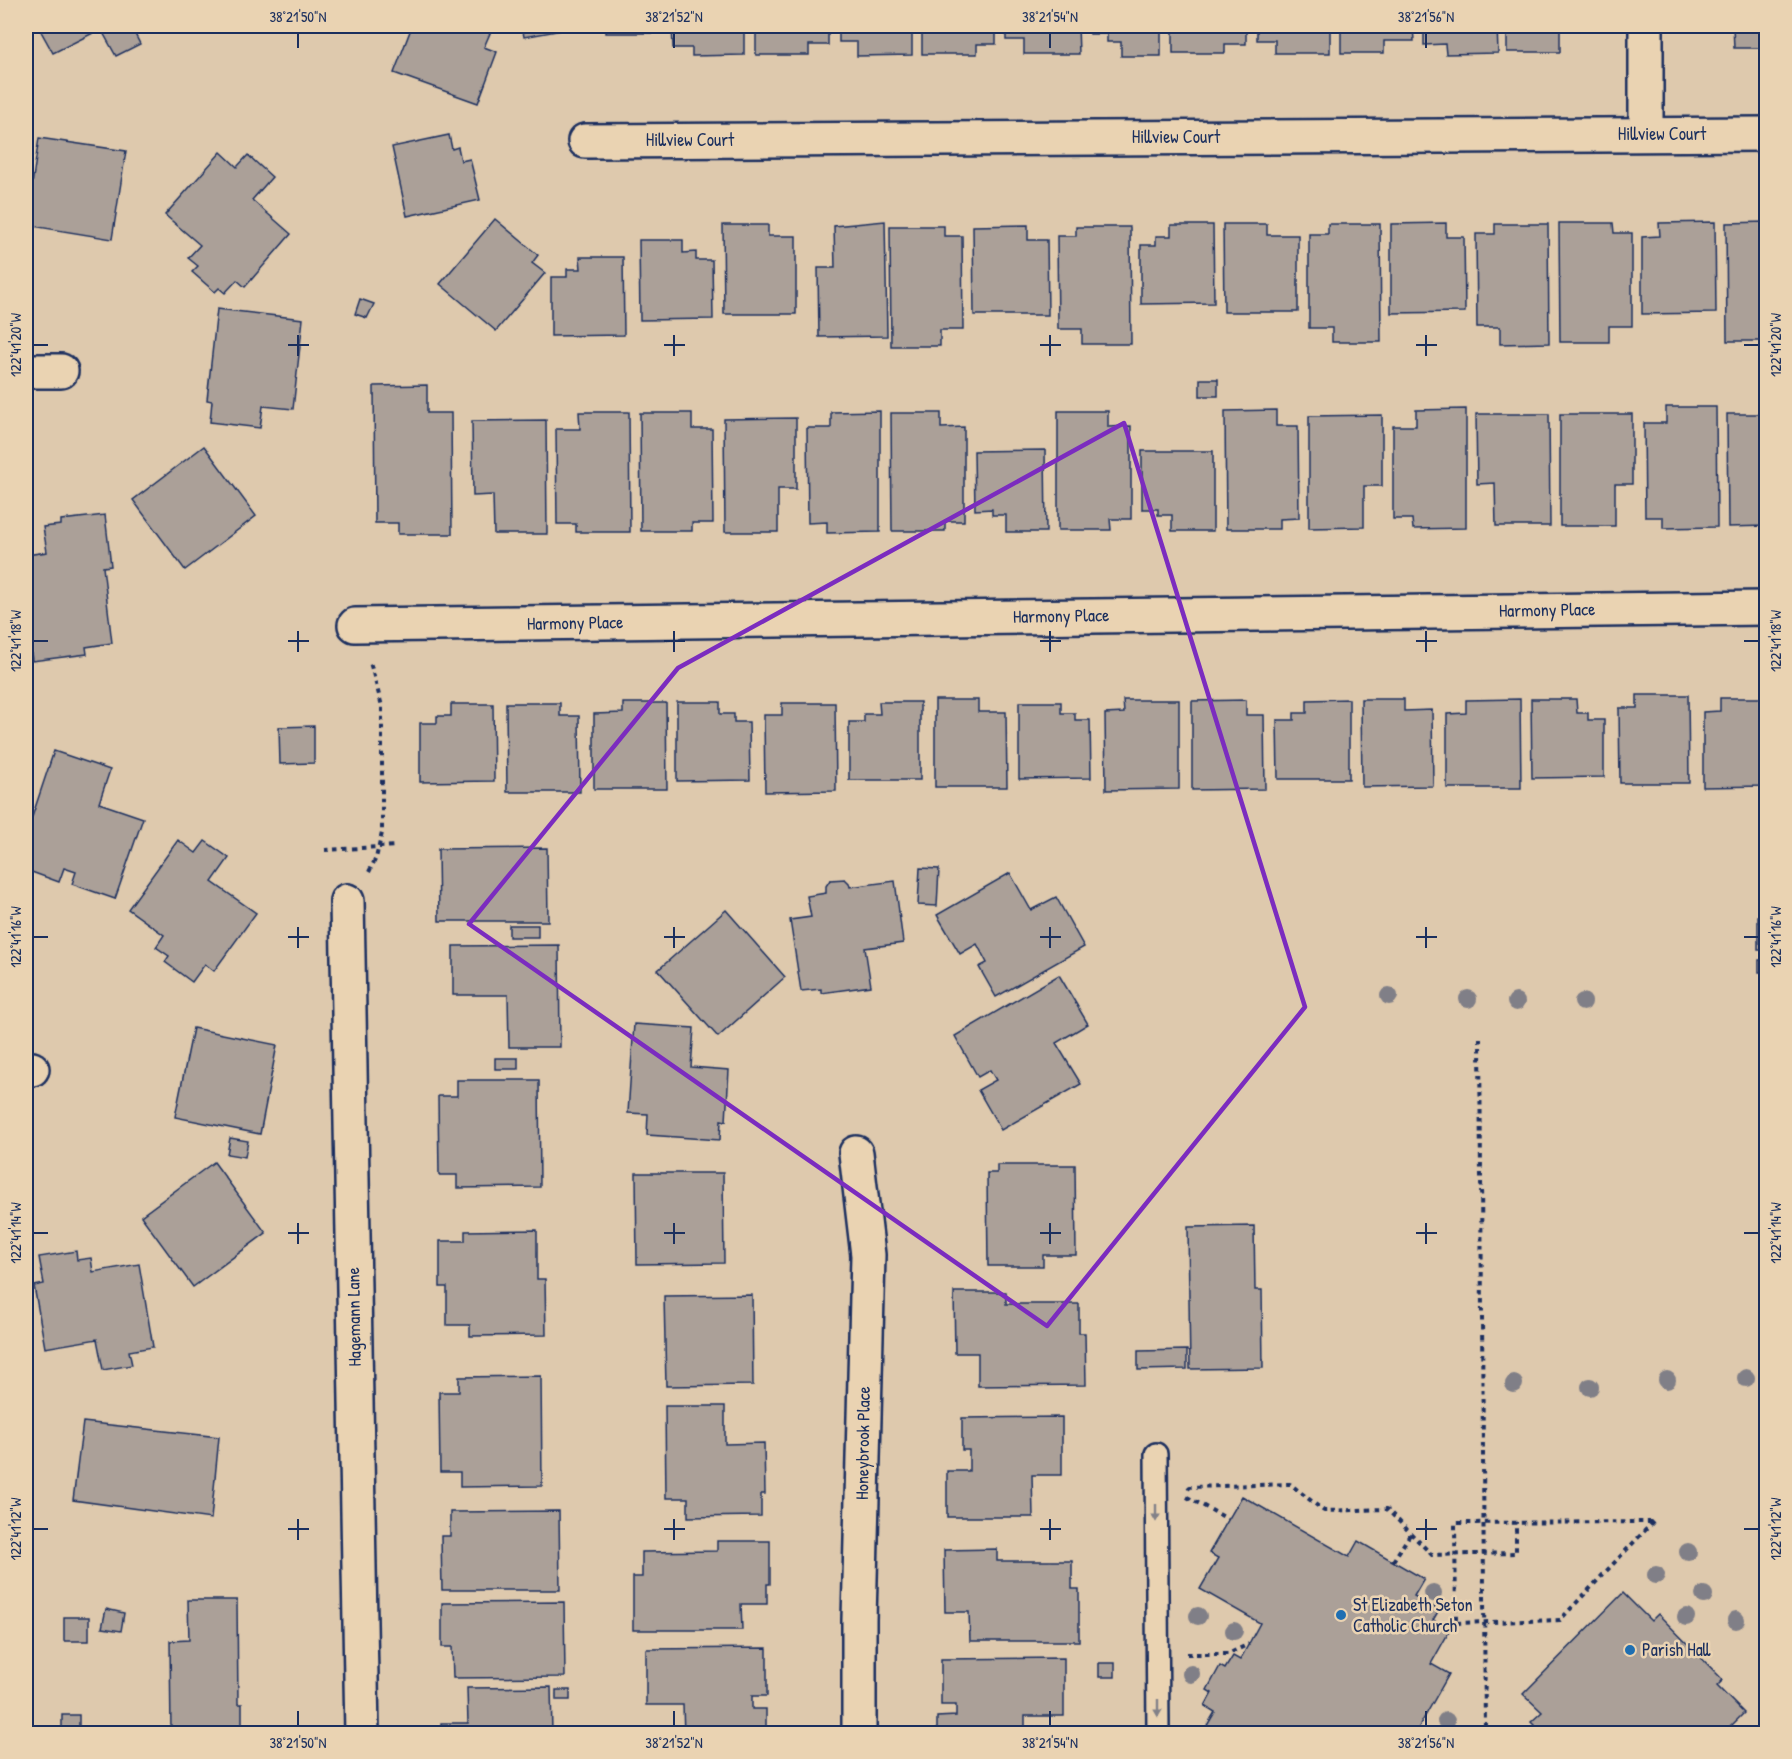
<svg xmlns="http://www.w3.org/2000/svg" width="1792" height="1759" font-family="'Patrick Hand',sans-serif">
<rect width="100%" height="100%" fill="#dec9ad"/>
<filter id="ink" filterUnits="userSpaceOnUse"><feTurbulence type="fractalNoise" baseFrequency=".0167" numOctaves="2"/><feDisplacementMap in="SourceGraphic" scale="12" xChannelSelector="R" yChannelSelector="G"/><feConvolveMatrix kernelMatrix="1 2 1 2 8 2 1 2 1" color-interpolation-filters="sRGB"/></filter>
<g filter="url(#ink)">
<g fill="#aba098" stroke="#1b2f5e" stroke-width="1.5">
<polygon points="38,26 142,26 133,30 140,44 116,56 101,29 53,53"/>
<polygon points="412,26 475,26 491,31 484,47 497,52 478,103 394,73"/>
<polygon points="522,26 567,26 568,29 524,37"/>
<rect x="606" y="26" width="56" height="7"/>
<polygon points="672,26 744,26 744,55 692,56 692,48 673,48"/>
<polygon points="756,26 828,26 828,45 809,45 809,55 756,55"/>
<polygon points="839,26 912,26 912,55 857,56 857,42 839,42"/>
<polygon points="922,26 996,26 996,44 977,44 977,54 922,54"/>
<polygon points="1006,26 1078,26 1079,54 1024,54 1024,40 1006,40"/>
<polygon points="1090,26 1161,26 1161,56 1121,56 1121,42 1107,42 1107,34 1090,34"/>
<polygon points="1173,26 1246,26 1246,44 1225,44 1225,53 1173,53"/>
<polygon points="1257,26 1330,26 1330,53 1275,53 1275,40 1257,40"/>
<polygon points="1341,26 1413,26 1414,41 1384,41 1384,53 1341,53"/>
<polygon points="1424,26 1497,26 1498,53 1446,54 1445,44 1424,45"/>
<rect x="1507" y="26" width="53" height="26"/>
<polygon points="1733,26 1766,26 1766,48 1734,48"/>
<polygon points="449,135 452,149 458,147 461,161 470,159 480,200 407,216 392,147"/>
<polygon points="39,138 126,151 112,239 26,225"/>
<polygon points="221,152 237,167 248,155 272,177 252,200 291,234 245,287 237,280 225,293 219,288 215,292 192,272 198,266 188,258 200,245 165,215"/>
<polygon points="495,219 538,255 532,263 545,273 496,331 440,284"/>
<polygon points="885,221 887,336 819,337 818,268 835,268 834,226"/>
<polygon points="1715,222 1716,313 1642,314 1642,237 1660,236 1659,223"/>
<polygon points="1766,222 1766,341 1727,341 1726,223"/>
<polygon points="1446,223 1446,237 1464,237 1465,312 1391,313 1391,224"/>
<polygon points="1559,223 1613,223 1614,233 1632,233 1632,326 1609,326 1609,342 1560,342"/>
<polygon points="1223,224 1267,224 1267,235 1298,235 1298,312 1224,312"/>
<polygon points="1328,224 1380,224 1381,342 1332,342 1332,328 1309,328 1309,234 1328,234"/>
<polygon points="1495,224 1548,224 1549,343 1500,344 1500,327 1477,327 1476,234 1495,234"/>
<polygon points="723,225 768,225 768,236 796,236 796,314 724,314"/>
<polygon points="1028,225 1028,240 1047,240 1048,315 974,315 973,226"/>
<polygon points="1171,225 1213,225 1214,303 1141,304 1141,245 1156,245 1156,236 1171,236"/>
<polygon points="890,226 944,226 944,236 962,236 963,330 940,330 940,346 891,346"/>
<polygon points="1076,227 1130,227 1131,344 1082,344 1082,329 1058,329 1057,236 1076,236"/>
<polygon points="639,240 683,240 683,253 696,252 696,260 712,260 713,319 640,320"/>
<polygon points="580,257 623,257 624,335 551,336 551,277 567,277 567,269 581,269"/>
<polygon points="360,299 374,304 367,318 355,314"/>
<polygon points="217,309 303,319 293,409 263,406 260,428 210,422 212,401 207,400"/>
<rect x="1200" y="379" width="18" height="17"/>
<polygon points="427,385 427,413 451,413 452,534 398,534 398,523 375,523 374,386"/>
<polygon points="1666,407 1716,407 1717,527 1663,528 1663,517 1645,517 1644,423 1666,423"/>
<polygon points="1466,409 1466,528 1413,529 1412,519 1393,519 1393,426 1416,426 1416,410"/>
<polygon points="1276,410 1276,426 1298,426 1299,518 1280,519 1280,529 1226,529 1225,411"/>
<polygon points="880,411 880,532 827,533 827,522 808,523 807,428 831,428 831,412"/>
<polygon points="1058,411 1108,411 1108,427 1131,426 1131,519 1110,519 1111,530 1058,530"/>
<polygon points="579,412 629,412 630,532 576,532 576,524 557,524 556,429 580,429"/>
<polygon points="640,413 692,413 692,429 712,429 713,523 692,523 692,531 641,531"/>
<polygon points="891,413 941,413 941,428 964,427 964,521 945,521 945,531 892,531"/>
<polygon points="1476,414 1549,414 1550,526 1496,526 1495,483 1477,484"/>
<polygon points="1560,414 1632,414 1632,484 1615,484 1615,526 1560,526"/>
<polygon points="1727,414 1766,414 1766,526 1728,527"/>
<polygon points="1382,415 1382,486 1364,486 1364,527 1309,528 1309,416"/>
<polygon points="796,418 796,489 778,489 778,532 725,532 724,419"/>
<polygon points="546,420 547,534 494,534 493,495 473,496 472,421"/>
<polygon points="204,446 256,516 185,570 133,500"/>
<polygon points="1045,450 1046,532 1006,532 1006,515 992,515 992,509 975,510 974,451"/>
<polygon points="1142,451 1213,451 1213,531 1172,531 1172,515 1158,515 1158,509 1142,509"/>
<polygon points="105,515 111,566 103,567 112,643 86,647 87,654 32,661 26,607 26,555 47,552 43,527 61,525 61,520"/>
<polygon points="1637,695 1688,695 1689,783 1620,783 1619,708 1637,708"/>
<polygon points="1720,698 1766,698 1766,786 1703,787 1703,712 1720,711"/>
<polygon points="1349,699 1349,779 1278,779 1277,720 1294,720 1294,713 1307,713 1307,700"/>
<polygon points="1361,699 1404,699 1404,711 1432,710 1433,786 1362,787"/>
<polygon points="1520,699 1521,788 1447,788 1447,714 1466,713 1466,700"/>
<polygon points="1531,699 1576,699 1577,713 1588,713 1588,720 1604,720 1604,777 1532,778"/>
<polygon points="935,700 978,700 978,712 1006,712 1007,787 935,787"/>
<polygon points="1123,700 1179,700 1179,789 1106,790 1105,714 1124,713"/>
<polygon points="1246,700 1246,715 1264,715 1265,789 1192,790 1192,701"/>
<polygon points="677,702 720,702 720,714 734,714 734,722 749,722 750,780 677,781"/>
<polygon points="879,702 920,702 920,780 849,780 849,722 864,722 864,714 880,714"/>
<polygon points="1019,702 1061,702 1061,713 1075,713 1075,720 1090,720 1091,778 1019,779"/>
<polygon points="506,703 560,703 560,716 579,716 580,792 507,792"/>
<polygon points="623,703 666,703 667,789 594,789 594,714 623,713"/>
<polygon points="782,703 835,703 836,791 765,792 764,715 782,715"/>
<polygon points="451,704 493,704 494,781 420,782 420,723 437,723 437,716 451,716"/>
<polygon points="314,726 314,763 280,764 279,727"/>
<polygon points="54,751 110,770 99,803 143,818 115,899 72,884 76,872 64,868 59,882 26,870 26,835"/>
<polygon points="178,840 196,853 205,841 229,858 212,882 256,913 214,971 205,964 192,982 165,962 169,956 156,947 164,935 128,909"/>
<polygon points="547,848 548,921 439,921 438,849"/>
<polygon points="920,868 939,869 937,906 918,905"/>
<polygon points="1010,873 1031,910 1056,897 1084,947 996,997 979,967 987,963 977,944 960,954 937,915"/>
<polygon points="845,879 849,883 850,887 895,881 903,943 865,948 871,986 821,993 821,989 801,991 790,920 811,917 807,896 826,893 826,886 830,880"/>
<polygon points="726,910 785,977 718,1037 658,970"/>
<rect x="1758" y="916" width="8" height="34"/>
<rect x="509" y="925" width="29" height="12"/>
<polygon points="559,945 560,1047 509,1047 508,995 453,995 453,946"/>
<rect x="1759" y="960" width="7" height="12"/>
<polygon points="1059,975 1088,1024 1056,1043 1081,1084 1001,1130 978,1090 996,1080 990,1070 978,1077 955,1036"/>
<polygon points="634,1024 694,1028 691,1067 729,1070 726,1121 721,1120 720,1140 647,1135 648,1114 628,1113"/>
<polygon points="193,1028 277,1045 260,1134 175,1117"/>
<rect x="495" y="1058" width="23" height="11"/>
<polygon points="457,1080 539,1080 540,1187 457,1188 457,1175 439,1175 438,1096 457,1096"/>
<polygon points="230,1138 248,1141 245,1157 227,1154"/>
<polygon points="214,1162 266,1233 193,1287 141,1216"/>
<polygon points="997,1165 1075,1165 1076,1255 1043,1255 1043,1266 988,1266 987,1173 997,1173"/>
<polygon points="636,1173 723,1173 724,1263 637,1264"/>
<polygon points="1254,1226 1255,1290 1262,1290 1263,1368 1190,1369 1188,1227"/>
<polygon points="537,1230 537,1279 545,1279 546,1335 470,1336 470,1325 447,1325 447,1287 440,1287 440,1241 465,1241 465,1231"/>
<polygon points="76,1251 77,1260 91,1258 93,1272 139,1264 153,1347 129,1351 132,1365 103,1370 97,1339 45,1348 34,1286 44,1284 39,1257"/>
<polygon points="954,1292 1006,1292 1006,1304 1079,1304 1079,1333 1085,1333 1086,1385 978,1386 978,1353 955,1353"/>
<polygon points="752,1295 753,1385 666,1386 664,1296"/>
<polygon points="1187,1350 1187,1369 1138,1370 1138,1351"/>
<polygon points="541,1376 542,1486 460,1487 460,1472 440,1472 439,1392 459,1392 459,1377"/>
<polygon points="665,1406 725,1406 725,1444 764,1443 765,1494 761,1494 761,1516 688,1517 688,1498 666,1498"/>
<polygon points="1062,1417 1062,1475 1032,1475 1033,1517 947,1517 947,1471 969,1471 969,1450 962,1450 962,1418"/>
<polygon points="83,1422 219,1437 211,1519 73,1500"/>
<polygon points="1242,1496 1349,1557 1358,1541 1424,1579 1414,1596 1439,1610 1433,1620 1450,1630 1431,1664 1449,1674 1415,1734 1202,1734 1215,1712 1205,1706 1212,1693 1207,1690 1220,1666 1225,1669 1233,1656 1240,1660 1260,1623 1200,1589 1218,1558 1209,1553"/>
<polygon points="559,1511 560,1590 442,1590 441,1536 450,1536 450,1512"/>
<polygon points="717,1541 770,1541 770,1584 767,1584 767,1604 741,1604 742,1630 633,1630 633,1577 642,1577 642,1552 717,1551"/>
<polygon points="997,1549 997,1561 1072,1561 1072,1589 1079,1589 1079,1641 970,1641 969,1612 945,1612 944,1550"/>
<polygon points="1623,1593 1651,1621 1658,1614 1723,1680 1717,1686 1744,1713 1723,1734 1543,1734 1531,1722 1542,1712 1523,1694"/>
<polygon points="188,1600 237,1600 238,1704 242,1704 242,1734 171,1734 170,1641 189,1640"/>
<polygon points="564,1602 565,1677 453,1678 452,1647 442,1647 442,1603"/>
<polygon points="106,1609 124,1613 121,1631 102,1628"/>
<rect x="64" y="1617" width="25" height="24"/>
<polygon points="767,1648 767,1696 752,1696 752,1709 766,1709 766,1734 684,1734 683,1705 646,1705 646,1649"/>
<polygon points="1064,1658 1064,1716 1025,1716 1025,1734 937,1734 937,1717 956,1716 956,1705 941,1705 941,1659"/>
<rect x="1099" y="1663" width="16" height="14"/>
<polygon points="551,1687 552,1734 441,1734 441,1723 468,1723 467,1688"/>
<rect x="556" y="1690" width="14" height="10"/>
<rect x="62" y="1715" width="17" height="19"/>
</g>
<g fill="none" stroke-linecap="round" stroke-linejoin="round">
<defs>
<polyline id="lane" points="1156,1454 1158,1734"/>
<g id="street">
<polyline points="1646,26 1646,134"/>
<polyline points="585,141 1766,134"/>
<polyline points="26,371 61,371"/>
<polyline points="355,625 1766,608"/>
<polyline points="347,901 362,1734"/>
<polyline points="26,1069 32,1069"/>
<polyline points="856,1153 868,1255 859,1620 859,1734"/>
</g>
</defs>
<use href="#lane" stroke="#1b2f5e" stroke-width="26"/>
<use href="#street" stroke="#1b2f5e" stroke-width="38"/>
<g stroke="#1b2f5e" stroke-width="4" stroke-dasharray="4.5 4.5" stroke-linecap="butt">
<polyline points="325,850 396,846"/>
<polyline points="369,872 376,858 382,833 382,706 370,662"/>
<polyline points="1480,1038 1485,1734"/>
<polyline points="1188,1489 1190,1487 1290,1484 1324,1511 1387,1509 1432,1555 1516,1553 1516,1522"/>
<polyline points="1187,1497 1228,1519"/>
<polygon points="1653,1522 1560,1620 1456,1623 1455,1523"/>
<polyline points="1393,1561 1411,1533"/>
<polyline points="1187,1654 1228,1654 1249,1644"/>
</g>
<use href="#lane" stroke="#ead3b2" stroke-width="21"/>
<use href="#street" stroke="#ead3b2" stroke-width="33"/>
</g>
<g fill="#807f87">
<circle cx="1389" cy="996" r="9"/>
<circle cx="1468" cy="999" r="9"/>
<circle cx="1516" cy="1002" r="9"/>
<circle cx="1583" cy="1002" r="9"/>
<circle cx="1746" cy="1378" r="9"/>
<circle cx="1667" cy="1380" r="9"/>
<circle cx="1514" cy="1384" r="9"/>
<circle cx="1590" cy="1387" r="9"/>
<circle cx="1688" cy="1552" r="9"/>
<circle cx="1656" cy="1575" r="9"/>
<circle cx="1433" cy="1593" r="9"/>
<circle cx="1704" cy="1595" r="9"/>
<circle cx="1198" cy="1616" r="9"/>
<circle cx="1686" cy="1617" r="9"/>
<circle cx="1736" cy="1620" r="9"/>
<circle cx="1234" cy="1631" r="9"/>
<circle cx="1191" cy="1674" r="9"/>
<circle cx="1446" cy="1721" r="9"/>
</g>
<defs><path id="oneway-solid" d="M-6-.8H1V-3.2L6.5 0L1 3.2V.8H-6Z" transform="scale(1.5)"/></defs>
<g fill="#828188">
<use href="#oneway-solid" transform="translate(1156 1513) rotate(90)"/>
<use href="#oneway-solid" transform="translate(1158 1708) rotate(90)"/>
</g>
</g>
<path fill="none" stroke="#7b2cbf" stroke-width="4.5" stroke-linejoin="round" d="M 1124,423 L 1305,1007 L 1047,1326 L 469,924 L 678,668 Z"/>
<path fill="none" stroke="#1b2f5e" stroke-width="2" d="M 298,33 L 298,48M 674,33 L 674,48M 1050,33 L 1050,48M 1426,33 L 1426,48M 298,335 L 298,356M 674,335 L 674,356M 1050,335 L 1050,356M 1426,335 L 1426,356M 33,345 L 48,345M 288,345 L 309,345M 664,345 L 685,345M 1040,345 L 1061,345M 1416,345 L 1437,345M 1744,345 L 1759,345M 298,631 L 298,652M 674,631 L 674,652M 1050,631 L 1050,652M 1426,631 L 1426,652M 33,641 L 48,641M 288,641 L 309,641M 664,641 L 685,641M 1040,641 L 1061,641M 1416,641 L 1437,641M 1744,641 L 1759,641M 298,927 L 298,948M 674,927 L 674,948M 1050,927 L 1050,948M 1426,927 L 1426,948M 33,937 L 48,937M 288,937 L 309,937M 664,937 L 685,937M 1040,937 L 1061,937M 1416,937 L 1437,937M 1744,937 L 1759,937M 298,1223 L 298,1244M 674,1223 L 674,1244M 1050,1223 L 1050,1244M 1426,1223 L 1426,1244M 33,1233 L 48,1233M 288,1233 L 309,1233M 664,1233 L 685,1233M 1040,1233 L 1061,1233M 1416,1233 L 1437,1233M 1744,1233 L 1759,1233M 298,1519 L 298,1540M 674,1519 L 674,1540M 1050,1519 L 1050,1540M 1426,1519 L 1426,1540M 33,1529 L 48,1529M 288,1529 L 309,1529M 664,1529 L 685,1529M 1040,1529 L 1061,1529M 1416,1529 L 1437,1529M 1744,1529 L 1759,1529M 298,1711 L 298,1726M 674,1711 L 674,1726M 1050,1711 L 1050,1726M 1426,1711 L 1426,1726"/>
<g fill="#1f6fb2" stroke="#ead3b2" stroke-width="2">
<circle cx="1341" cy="1615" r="6"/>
<circle cx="1630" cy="1650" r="6"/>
</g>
<g text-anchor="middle" stroke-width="5" stroke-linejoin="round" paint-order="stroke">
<g font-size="18" fill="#1b2f5e" stroke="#ead3b2">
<text x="1662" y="140">Hillview Court</text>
<text x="1176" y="143">Hillview Court</text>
<text x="690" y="146">Hillview Court</text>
<text transform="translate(1547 610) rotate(-1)" y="6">Harmony Place</text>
<text transform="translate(1061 616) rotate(-1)" y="6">Harmony Place</text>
<text transform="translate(575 623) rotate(-1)" y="6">Harmony Place</text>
<text transform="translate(354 1317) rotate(-91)" y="6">Hagemann Lane</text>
<text transform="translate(863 1443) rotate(-89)" y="6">Honeybrook Place</text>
</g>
<g font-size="18" fill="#1b2f5e" stroke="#ead3b2" text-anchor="start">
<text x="1353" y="1611">St Elizabeth Seton<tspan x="1353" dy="21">Catholic Church</tspan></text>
<text x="1642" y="1656">Parish Hall</text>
</g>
</g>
<rect width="1792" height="1759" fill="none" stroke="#ead3b2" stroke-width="66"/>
<rect x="33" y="33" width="1726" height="1693" fill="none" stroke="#1b2f5e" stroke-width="2"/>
<g font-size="15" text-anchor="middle" fill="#1b2f5e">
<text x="298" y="22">38°21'50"N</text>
<text x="674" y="22">38°21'52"N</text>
<text x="1050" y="22">38°21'54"N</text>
<text x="1426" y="22">38°21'56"N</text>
<text transform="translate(1776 345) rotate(-90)" y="5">122°41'20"W</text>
<text transform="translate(16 345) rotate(-90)" y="5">122°41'20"W</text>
<text transform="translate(1776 641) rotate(-90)" y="5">122°41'18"W</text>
<text transform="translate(16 641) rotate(-90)" y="5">122°41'18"W</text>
<text transform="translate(1776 937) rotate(-90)" y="5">122°41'16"W</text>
<text transform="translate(16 937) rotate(-90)" y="5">122°41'16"W</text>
<text transform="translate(1776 1233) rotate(-90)" y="5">122°41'14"W</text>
<text transform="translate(16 1233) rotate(-90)" y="5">122°41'14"W</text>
<text transform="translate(1776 1529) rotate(-90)" y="5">122°41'12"W</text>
<text transform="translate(16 1529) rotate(-90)" y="5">122°41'12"W</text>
<text x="298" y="1748">38°21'50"N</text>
<text x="674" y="1748">38°21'52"N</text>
<text x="1050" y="1748">38°21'54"N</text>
<text x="1426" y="1748">38°21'56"N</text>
</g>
</svg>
